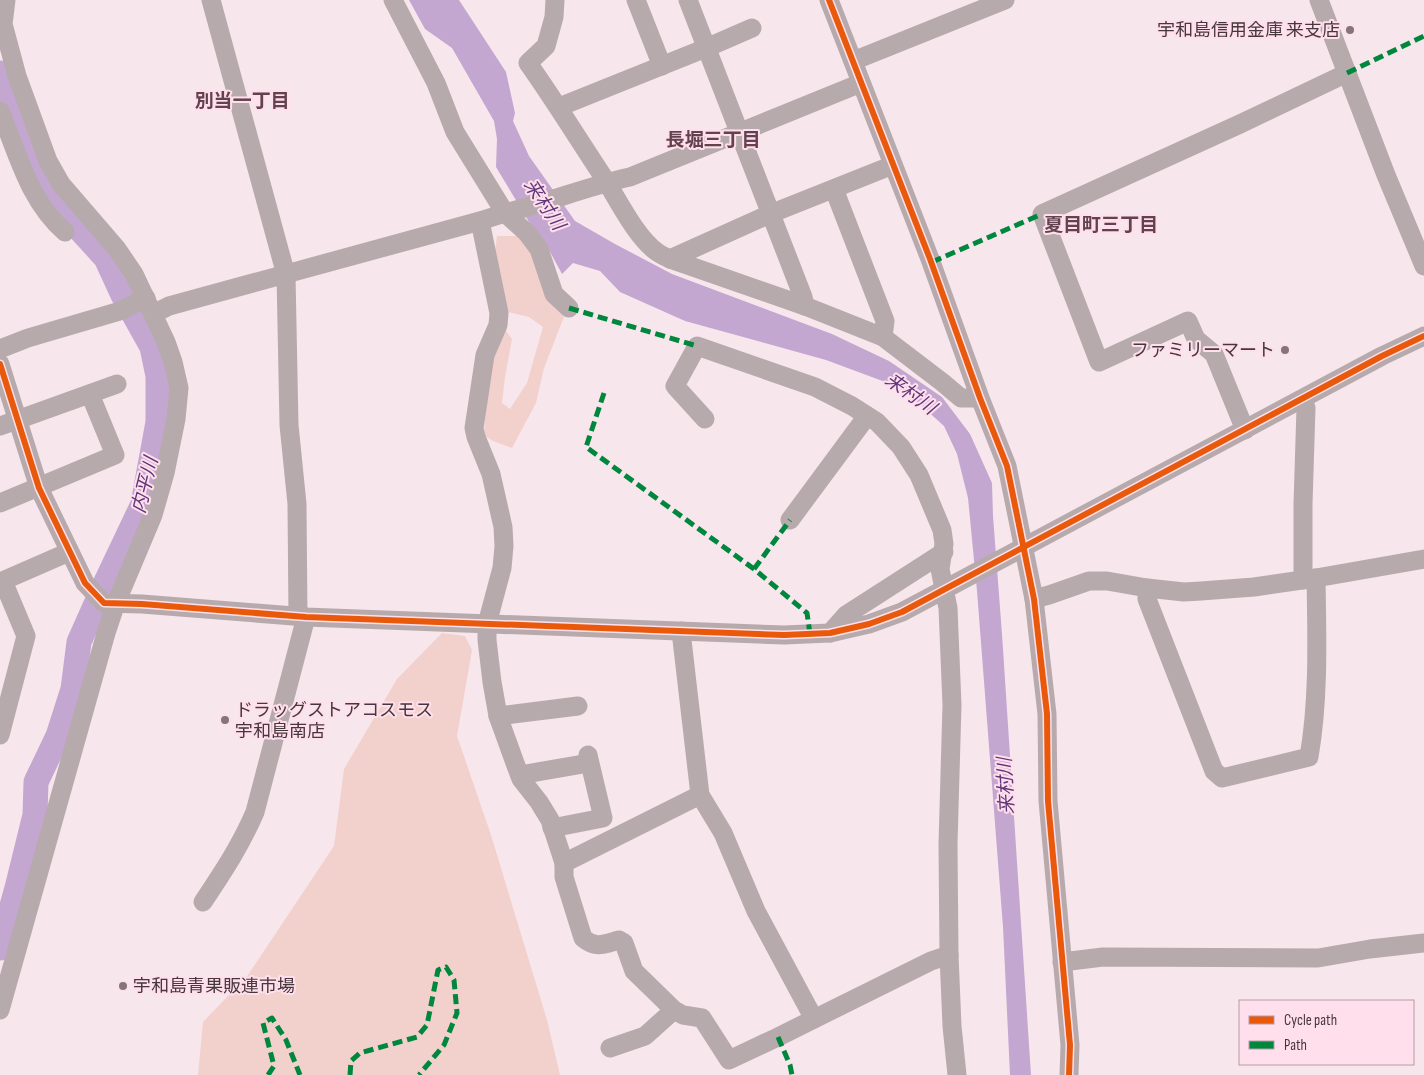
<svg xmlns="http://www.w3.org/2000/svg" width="1424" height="1075" font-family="'Sofia Sans Condensed','Noto Sans JP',sans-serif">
<rect width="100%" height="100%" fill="#f8e6ed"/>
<g fill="#f2d0cc">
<polygon points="497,236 519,236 532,248 565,314 544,368 536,403 512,448 493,441 484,435 486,394 491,354 503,327 512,339 505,377 502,403 510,409 527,383 543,327 529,317 508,312 495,251"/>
<polygon points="442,633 465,636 472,650 457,736 491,835 547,1020 560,1075 198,1075 203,1022 248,975 334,846 344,769 397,679"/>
</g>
<polygon fill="#c4a7d1" points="409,0 459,0 506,72 515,113 513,121 529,156 575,221 615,244 672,274 832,334 889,361 942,397 970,434 992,483 993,516 1002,634 1031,1075 1010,1075 1003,927 977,591 968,498 957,454 944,426 924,408 896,386 826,360 685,321 620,292 600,271 573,263 562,274 549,250 532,227 496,167 497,139 494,121 452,48 425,29"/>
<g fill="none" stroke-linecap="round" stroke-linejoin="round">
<polyline stroke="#c4a7d1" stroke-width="25" points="0,73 34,169 54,201 106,258 123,295 152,347 158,376 158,422 143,504 104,586 79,642 73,689 58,736 36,782 35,815 17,888 0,948"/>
<g stroke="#b7aaac" stroke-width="19">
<polyline points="211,0 286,275 289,425 297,504 298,617"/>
<path d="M 393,0 L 436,83 L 455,132 L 505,213 C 547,203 588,186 630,177 L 861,83"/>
<path d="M 555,0 L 554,17 L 546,46 L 528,63 C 555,101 580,142 606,181 C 619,202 637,238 657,252 C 661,255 666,257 670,259 L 805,306 L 883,337 L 942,382 L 961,398 L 980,398"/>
<polyline points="636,0 662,66"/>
<polyline points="688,0 803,297 805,306"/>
<polyline points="829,0 930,259 980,398 1007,466 1034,599 1047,714 1048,801 1070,1045 1069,1075"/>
<polyline points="1319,0 1386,175 1424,266"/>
<polyline points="853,61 1005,0"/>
<polyline points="559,107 706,48 752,28"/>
<path d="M 0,111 C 18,154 29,201 65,232"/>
<polyline points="834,189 885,321 883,337"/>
<path d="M 480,221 L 499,313 L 498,325 L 485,355 L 474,428 L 476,437 L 491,474 L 503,527 L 504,546 L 502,568 L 487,624 L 487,640 L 492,682 L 498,716 L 515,763 L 521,779 L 539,802 L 550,820 L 564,863 L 564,877 L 583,938 C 596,949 604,944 619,940 L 624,943 L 634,971 L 674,1010 L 683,1015 L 702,1018 L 729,1060 L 778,1037 L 814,1019"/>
<polyline points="670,259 770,214 893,165"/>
<polyline points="153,314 169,306 480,221 505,213 527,233 539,249 554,294 569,308"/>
<polyline points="0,349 28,338 120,311 146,298"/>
<polyline points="0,364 39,488 85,583 104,603 142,604 306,617 784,635 830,633 869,624 902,612 1382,356 1424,336"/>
<polyline points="1303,399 1306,408 1303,504 1303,580"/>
<polyline points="705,419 675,386 697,346 815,387 852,406 877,422 901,447 919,475 942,530 944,544 940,569 948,608 952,705 948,844 949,955 952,1026 957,1075"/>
<polyline points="0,426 117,384"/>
<polyline points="1245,430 1214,354 1196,339 1188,321 1099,362 1042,214 1240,124 1347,73"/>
<polyline points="0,503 115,455 90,394"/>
<polyline points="790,520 867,416"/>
<polyline points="0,582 69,552"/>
<path d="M 1147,588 L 1147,599 L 1214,771 L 1222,778 L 1309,757 C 1319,699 1317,638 1316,578"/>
<polyline points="1034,599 1049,595 1089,581 1107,581 1147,588 1184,592 1201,591 1254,587 1316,578 1424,559"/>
<polyline points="682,631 682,640 700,795 723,833 756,911 814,1019 931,961 949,955"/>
<polyline points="830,633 846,615 944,552"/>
<polyline points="498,716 578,706"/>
<polyline points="0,735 26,636 3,581"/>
<polyline points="520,775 589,763"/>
<polyline points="552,828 603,818 588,755"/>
<polyline points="564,863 700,795"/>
<path d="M 203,902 C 223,872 241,845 255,812 L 306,617"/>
<polyline points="1062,962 1103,957 1318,958 1370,949 1424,943"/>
<polyline points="0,1010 106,633 116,603 153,515 165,473 176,419 179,388 173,362 166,342 134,274 117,249 61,184 48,161 17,76 3,24 6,0"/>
<polyline points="610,1048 645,1036 674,1010"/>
</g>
<g stroke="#00873e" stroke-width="5" stroke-dasharray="10 5" stroke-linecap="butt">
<polyline points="1347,73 1424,36"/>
<polyline points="932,262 1042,214"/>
<polyline points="569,308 697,346"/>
<polyline points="604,393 586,447 754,569 807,613 810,634"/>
<polyline points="754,569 790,520"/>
<polyline points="778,1037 790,1065 792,1075"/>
<polyline points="268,1075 274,1066 263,1023 272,1018 286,1040 300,1075"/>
<polyline points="350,1075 351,1061 360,1053 417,1037 427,1025 438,970 446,967 454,980 457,1013 444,1045 419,1075"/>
</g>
<defs>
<g id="cycleway">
<polyline points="829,0 930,259 980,398 1007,466 1034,599 1047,714 1048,801 1070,1045 1069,1075"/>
<polyline points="0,364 39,488 85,583 104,603 142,604 306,617 784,635 830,633 869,624 902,612 1382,356 1424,336"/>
</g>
</defs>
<use href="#cycleway" stroke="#ffdfeb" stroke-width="9"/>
<use href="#cycleway" stroke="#e8590c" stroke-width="6"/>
</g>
<g fill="#84747b" stroke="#ffdfeb" stroke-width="2">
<circle cx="1350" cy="30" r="5"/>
<circle cx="1285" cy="350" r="5"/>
<circle cx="225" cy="720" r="5"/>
<circle cx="123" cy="986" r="5"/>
</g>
<g text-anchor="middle" stroke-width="4" stroke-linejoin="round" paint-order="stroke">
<g font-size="18" fill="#46373d" stroke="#ffdfeb" text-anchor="end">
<text x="1340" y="36">宇和島信用金庫 来支店</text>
<text x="1275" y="356">ファミリーマート</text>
<text x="235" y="716" text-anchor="start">ドラッグストアコスモス<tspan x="235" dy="21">宇和島南店</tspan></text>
<text x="133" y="992" text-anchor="start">宇和島青果販連市場</text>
</g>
<g font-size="19" font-weight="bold" fill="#62424f" stroke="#ffdfeb">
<text x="242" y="107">別当一丁目</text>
<text x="713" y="146">長堀三丁目</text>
<text x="1101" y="231">夏目町三丁目</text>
</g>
<g font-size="19" font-style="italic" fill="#60367b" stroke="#ffdfeb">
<text transform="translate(545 204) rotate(56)" y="7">来村川</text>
<text transform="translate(911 393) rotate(35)" y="7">来村川</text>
<text transform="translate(144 485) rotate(-76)" y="7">内平川</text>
<text transform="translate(1005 786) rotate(-93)" y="7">来村川</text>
</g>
</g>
<rect x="1239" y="1000" width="175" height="65" fill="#ffdfeb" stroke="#b59ca5"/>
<rect x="1249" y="1016" width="25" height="8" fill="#e8590c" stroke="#b59ca5"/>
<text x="1284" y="1025" font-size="15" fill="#46373d">Cycle path</text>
<rect x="1249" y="1041" width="25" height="8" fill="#00873e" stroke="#b59ca5"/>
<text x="1284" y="1050" font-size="15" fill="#46373d">Path</text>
</svg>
